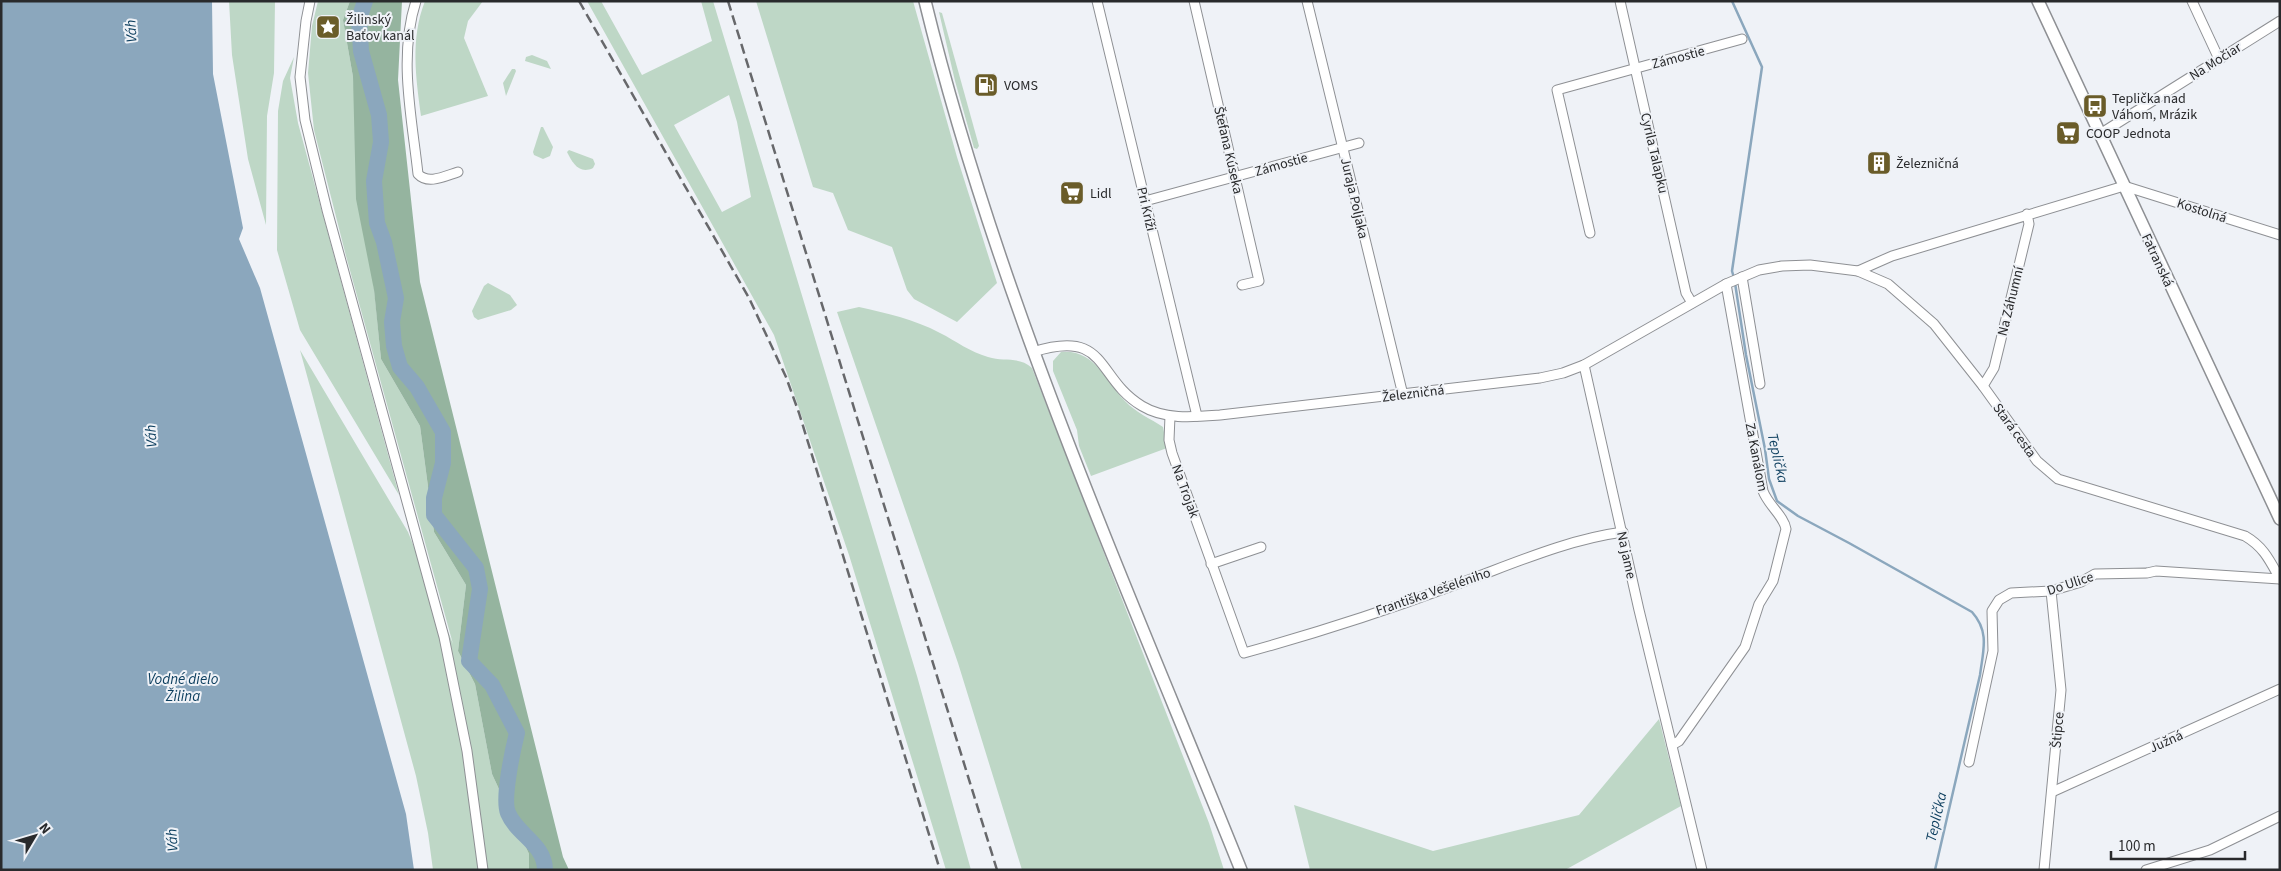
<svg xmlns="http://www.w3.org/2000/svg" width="2281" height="871" font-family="'Source Sans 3',sans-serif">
<rect width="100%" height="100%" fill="#eff2f7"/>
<g fill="#bed7c6" fill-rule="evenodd">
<polygon points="229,1 275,1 274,73 267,116 266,225 248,159 232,55"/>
<polygon points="318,1 350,1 343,20 353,77 381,359 420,426 434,532 466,585 458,651 475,684 492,774 529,854 529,870 433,870 428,833 416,776 300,350 408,532 453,644 346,256 314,130 308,73 312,26"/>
<path d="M 425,1 L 483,1 L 468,21 L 464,38 L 488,96 L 421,116 C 416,78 410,39 425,1 Z"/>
<path d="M 587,1 L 601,1 L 642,75 L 712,41 L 701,1 L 713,1 L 917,676 L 971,870 L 946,870 L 849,555 L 774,335 ZM 729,95 L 737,122 L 751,197 L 722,212 L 674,125 Z"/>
<polygon points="756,1 913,1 957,157 997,283 957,322 914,299 907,290 892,247 848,230 833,193 813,187"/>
<polygon points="939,12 942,13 979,146 977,149 974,148 955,81"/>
<polygon points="532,55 547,61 551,69 525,61 526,57"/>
<polygon points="294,57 290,78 298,123 399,495 300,330 277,250 278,111 283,81"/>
<polygon points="512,69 515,69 516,71 506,96 503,83"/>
<polygon points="541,127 543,127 553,147 550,156 543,159 534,155 533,152"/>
<path d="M 569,150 L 593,159 L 595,164 L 593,168 C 579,175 572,162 567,152 Z"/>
<polygon points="488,283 510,295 517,305 511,310 478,320 474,317 472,311 484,286"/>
<path d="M 859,307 C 886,313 914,319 940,333 C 956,341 970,352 988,357 C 1004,362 1019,356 1032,368 L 1209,823 L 1224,870 L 1022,870 L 958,663 L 837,312 Z"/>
<path d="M 1061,352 C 1095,349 1105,381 1125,401 C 1135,412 1151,419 1163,427 L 1167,448 L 1091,476 L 1079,446 L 1077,430 L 1053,371 L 1053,361 Z"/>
<polygon points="1659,719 1681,806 1565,870 1310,870 1294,805 1433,851 1579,815"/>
</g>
<polygon fill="#95b49f" points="350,1 402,1 398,80 420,282 563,857 569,870 529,870 529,854 492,774 475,684 458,651 466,585 434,532 420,426 381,359 374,290 356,199 353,77 343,20"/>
<polygon fill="#8ba7bd" points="1,1 212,1 213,74 243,228 239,239 260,288 406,814 414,870 1,870"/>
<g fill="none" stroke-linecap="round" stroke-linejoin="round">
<g stroke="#8ba7bd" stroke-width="2.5">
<polyline points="1732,1 1762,67 1732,271 1734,278"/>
<path d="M 1735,283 L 1746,355 L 1765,449 L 1769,479 L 1777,501 L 1798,516 L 1849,543 L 1972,612 C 1990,632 1983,651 1980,675 L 1935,870"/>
</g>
<path stroke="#8ba7bd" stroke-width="16" d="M 365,1 L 359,19 L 361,51 L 379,115 L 381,142 L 374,181 L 377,223 L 384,242 L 396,298 L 392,322 L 394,346 L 400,367 L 417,387 L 443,432 L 443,463 L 434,498 L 434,515 L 476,568 L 480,589 L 469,661 L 492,685 L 517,733 C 513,749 502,799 508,813 C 517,835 545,844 545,870"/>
<defs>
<g id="minor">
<polyline points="310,1 306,21 300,77 305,120 327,210 444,637 467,751 483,870"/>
<path d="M 416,1 C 398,57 412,118 418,174 C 428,185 445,176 458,172"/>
<polyline points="1097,1 1197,416"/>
<polyline points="1194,1 1259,281 1242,285"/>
<polyline points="1307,1 1403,395"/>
<polyline points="1620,1 1686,293 1692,303"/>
<polyline points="2192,1 2219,59"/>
<polyline points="2100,134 2280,21"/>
<polyline points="1145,201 1359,143"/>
<polyline points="1590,233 1557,90 1742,39"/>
<polyline points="1858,271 1892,256 2124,186 2280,235"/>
<polyline points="1742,277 1760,384"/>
<path d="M 1033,352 C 1109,328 1095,378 1142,406 C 1165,420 1194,417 1220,415 L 1540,378 L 1563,373 L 1584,365 L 1726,284 L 1759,270 L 1782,266 L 1810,265 L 1858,271 L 1888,284 L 1934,324 L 1983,386 L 2037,461 L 2058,479 L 2245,536 C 2264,547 2270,561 2280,579"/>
<polyline points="1584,365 1639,610 1702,870"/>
<polyline points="1983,386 1994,368 2029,224 2027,214"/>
<path d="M 1170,416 L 1169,440 L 1172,453 L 1244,653 C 1313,634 1382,612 1449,587 C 1506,567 1563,540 1623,532"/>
<polyline points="1211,564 1261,547"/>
<path d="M 1672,745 L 1679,741 L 1745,647 L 1759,604 L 1773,581 L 1786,529 C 1784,516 1768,505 1763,491 L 1726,284"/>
<polyline points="1969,762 1993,651 1992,611 1999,600 2011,593 2051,591 2081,582 2095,574 2147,573 2156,571 2280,579"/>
<polyline points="2052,792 2280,689"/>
<polyline points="2044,870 2061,690 2051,591"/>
<polyline points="2146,870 2210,850 2280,816"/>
</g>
<g id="major">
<path d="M 925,1 C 998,301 1126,584 1241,870"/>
<polyline points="2038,1 2280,519"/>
</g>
</defs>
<use href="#minor" stroke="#8e9094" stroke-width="11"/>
<use href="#major" stroke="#8e9094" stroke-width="14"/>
<use href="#minor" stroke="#fff" stroke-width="9"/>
<use href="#major" stroke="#fff" stroke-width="11"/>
<g stroke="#67686b" stroke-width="2.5" stroke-dasharray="10 5" stroke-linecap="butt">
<polyline points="579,1 749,298 786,377 799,413 940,870"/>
<polyline points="728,1 997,870"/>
</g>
</g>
<defs>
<symbol id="sight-square" viewBox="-11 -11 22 22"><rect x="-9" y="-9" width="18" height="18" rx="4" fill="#6a5c29" stroke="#eff2f7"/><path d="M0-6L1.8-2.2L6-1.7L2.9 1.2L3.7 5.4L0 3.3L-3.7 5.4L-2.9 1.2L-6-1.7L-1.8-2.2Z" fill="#fff"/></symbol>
<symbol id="fuel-square" viewBox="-11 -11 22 22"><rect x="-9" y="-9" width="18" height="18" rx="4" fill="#6a5c29" stroke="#eff2f7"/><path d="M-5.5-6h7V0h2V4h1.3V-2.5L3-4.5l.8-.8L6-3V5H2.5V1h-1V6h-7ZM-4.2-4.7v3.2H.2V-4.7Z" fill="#fff"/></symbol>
<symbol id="bus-square" viewBox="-11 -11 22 22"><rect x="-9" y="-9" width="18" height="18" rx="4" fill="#6a5c29" stroke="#eff2f7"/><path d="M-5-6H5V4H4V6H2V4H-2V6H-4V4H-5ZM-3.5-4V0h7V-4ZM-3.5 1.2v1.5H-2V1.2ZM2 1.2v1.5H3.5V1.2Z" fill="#fff"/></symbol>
<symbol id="supermarket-square" viewBox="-11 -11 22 22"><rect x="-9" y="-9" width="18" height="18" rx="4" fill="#6a5c29" stroke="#eff2f7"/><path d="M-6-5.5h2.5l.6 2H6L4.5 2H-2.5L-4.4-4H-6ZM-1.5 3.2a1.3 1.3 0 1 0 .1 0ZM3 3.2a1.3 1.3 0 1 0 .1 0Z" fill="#fff"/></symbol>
<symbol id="building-square" viewBox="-11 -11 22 22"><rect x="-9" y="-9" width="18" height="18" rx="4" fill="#6a5c29" stroke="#eff2f7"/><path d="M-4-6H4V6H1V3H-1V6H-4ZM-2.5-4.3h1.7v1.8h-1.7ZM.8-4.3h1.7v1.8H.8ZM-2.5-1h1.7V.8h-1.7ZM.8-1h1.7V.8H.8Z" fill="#fff"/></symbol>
</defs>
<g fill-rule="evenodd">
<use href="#sight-square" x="314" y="13" width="28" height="28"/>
<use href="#fuel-square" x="972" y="71" width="28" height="28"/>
<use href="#bus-square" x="2081" y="92" width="28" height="28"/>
<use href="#supermarket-square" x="2054" y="119" width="28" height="28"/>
<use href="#building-square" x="1865" y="149" width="28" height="28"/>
<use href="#supermarket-square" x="1058" y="179" width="28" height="28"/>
</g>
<g text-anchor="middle" stroke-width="4" stroke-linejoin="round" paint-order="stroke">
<g font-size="14" fill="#292a2c" stroke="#eff2f7" text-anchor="start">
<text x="346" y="24">Žilinský<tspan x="346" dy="16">Baťov kanál</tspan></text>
<text x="1004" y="90">VOMS</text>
<text x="2112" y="103">Teplička nad<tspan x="2112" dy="16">Váhom, Mrázik</tspan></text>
<text x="2086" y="138">COOP Jednota</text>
<text x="1896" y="168">Železničná</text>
<text x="1090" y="198">Lidl</text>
</g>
<g font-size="14" fill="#292a2c" stroke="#eff2f7">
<text transform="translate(1678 57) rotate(-15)" y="5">Zámostie</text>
<text transform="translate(2215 61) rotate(-32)" y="5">Na Močiar</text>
<text transform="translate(1229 150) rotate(77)" y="5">Štefana Kúseka</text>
<text transform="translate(1655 153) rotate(77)" y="5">Cyrila Talapku</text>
<text transform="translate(1281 164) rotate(-16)" y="5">Zámostie</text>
<text transform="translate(1355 198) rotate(77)" y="5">Juraja Poljaka</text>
<text transform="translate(1147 209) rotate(77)" y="5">Pri Kríži</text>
<text transform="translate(2202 210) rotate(18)" y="5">Kostolná</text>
<text transform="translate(2158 260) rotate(65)" y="5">Fatranská</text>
<text transform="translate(2010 301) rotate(-76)" y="5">Na Záhumní</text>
<text transform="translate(1413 393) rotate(-7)" y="5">Železničná</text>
<text transform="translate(2015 430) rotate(54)" y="5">Stará cesta</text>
<text transform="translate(1757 457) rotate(79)" y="5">Za Kanálom</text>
<text transform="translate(1186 491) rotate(70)" y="5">Na Trojak</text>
<text transform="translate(1627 555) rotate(78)" y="5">Na jame</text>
<text transform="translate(2070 583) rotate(-18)" y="5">Do Ulice</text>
<text transform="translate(1433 591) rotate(-19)" y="5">Františka Vešeléniho</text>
<text transform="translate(2057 730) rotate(-85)" y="5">Štipce</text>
<text transform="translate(2166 741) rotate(-24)" y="5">Južná</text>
</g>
<g font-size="15" font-style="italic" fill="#0c3e5e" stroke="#eff2f7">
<text transform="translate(131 31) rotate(-93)" y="5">Váh</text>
<text transform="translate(151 436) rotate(-93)" y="5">Váh</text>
<text transform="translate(1778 458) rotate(77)" y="5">Teplička</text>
<text x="183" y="684">Vodné dielo<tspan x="183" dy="17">Žilina</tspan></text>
<text transform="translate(1936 817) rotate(-77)" y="5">Teplička</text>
<text transform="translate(172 840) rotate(-93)" y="5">Váh</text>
</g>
</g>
<rect width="2281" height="871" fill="none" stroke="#292a2c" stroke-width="5"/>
<g transform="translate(35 836) rotate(52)" stroke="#eff2f7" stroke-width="4" paint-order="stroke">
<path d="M0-4L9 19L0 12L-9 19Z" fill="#292a2c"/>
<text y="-8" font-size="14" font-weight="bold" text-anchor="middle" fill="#292a2c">N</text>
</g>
<path d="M2111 851v8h134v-8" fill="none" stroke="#292a2c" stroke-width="2.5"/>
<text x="2118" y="851" font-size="15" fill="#292a2c" stroke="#eff2f7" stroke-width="4" paint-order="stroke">100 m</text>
</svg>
